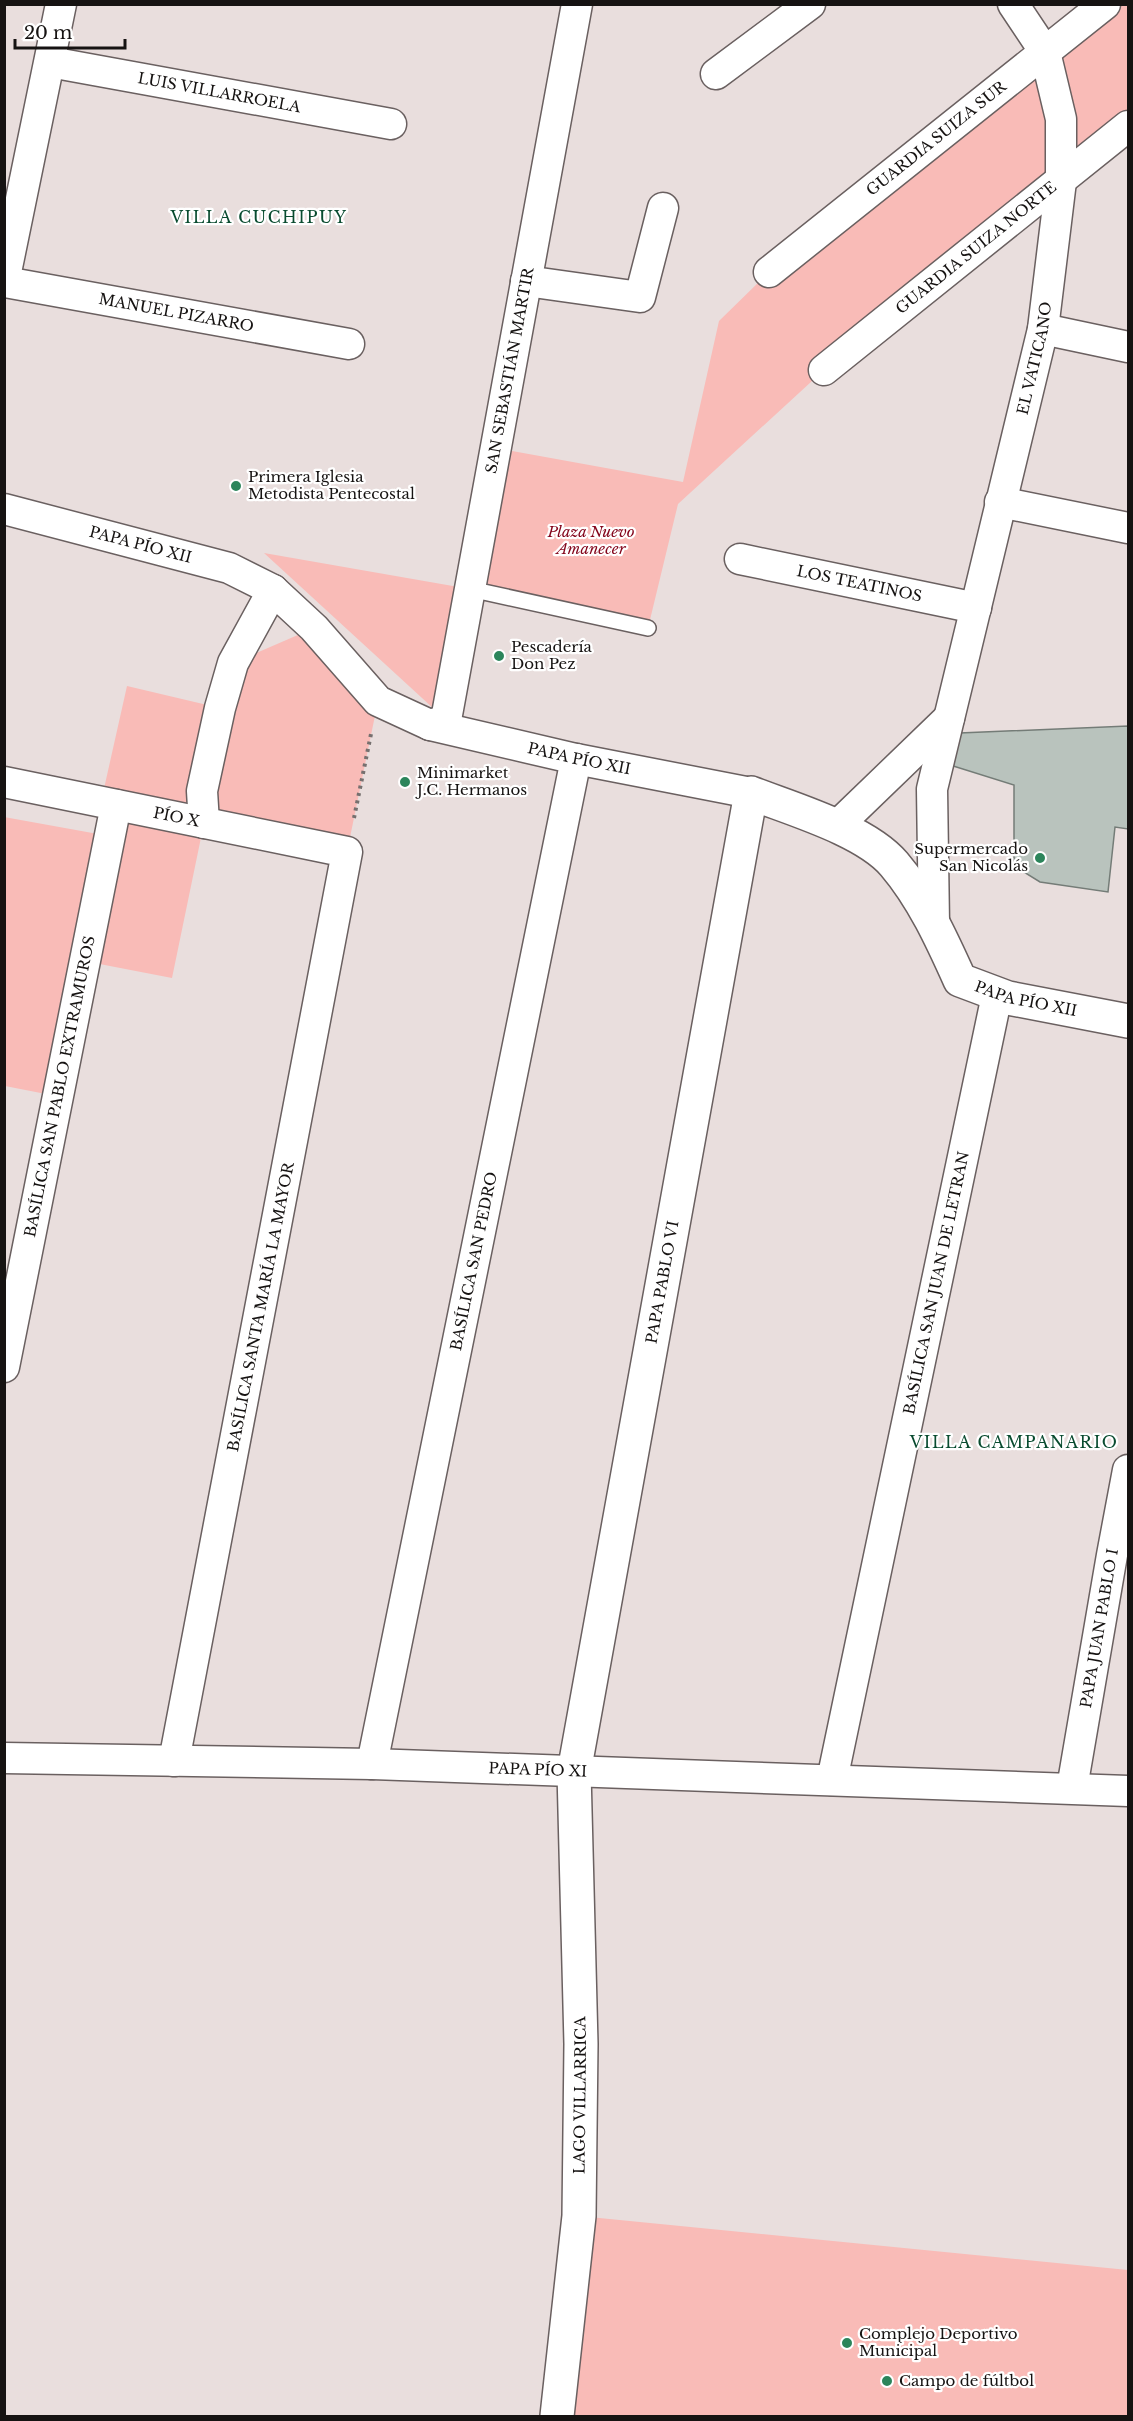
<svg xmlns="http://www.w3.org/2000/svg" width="1133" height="2421" font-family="'Libre Baskerville',serif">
<rect width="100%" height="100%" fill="#e9dedd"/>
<g fill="#f9bbb7">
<polygon points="1104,5 1128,5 1128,127 824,370 678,504 648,628 470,589 446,720 264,553 470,589 495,448 683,482 719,321 769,272"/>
<polygon points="314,628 378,701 347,852 204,823 172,978 84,961 101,802 127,686 220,708 233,663"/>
<polygon points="4,817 98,834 51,1095 5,1086"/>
<polygon points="579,2216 1128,2270 1128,2416 557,2416"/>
</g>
<polygon fill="#b9c3bd" stroke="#747c77" stroke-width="1.5" points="1128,726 1128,829 1115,827 1108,892 1040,882 1014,866 1014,785 950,765 960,733"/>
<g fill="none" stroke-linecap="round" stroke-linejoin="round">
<defs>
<polyline id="service" points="470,589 648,628"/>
<g id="minor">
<path id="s1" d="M 50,62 L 391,124"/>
<polyline points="716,74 810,4"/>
<path id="s2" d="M 769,272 L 1105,4"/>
<polyline points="526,281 640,297 663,208"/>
<polyline points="4,282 61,4"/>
<path id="s3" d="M 5,282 L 349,344"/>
<polyline points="1043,329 1128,347"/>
<path id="s4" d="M 824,370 L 1128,126"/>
<polyline points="1000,502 1128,528"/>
<path id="s5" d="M 4,509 L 229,568 L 273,590 L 314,628 L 378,701 L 430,725 L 576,759 L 751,793"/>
<path id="s6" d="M 740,559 L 976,608"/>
<path id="s7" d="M 430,725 L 446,720 L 577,4"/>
<path id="s8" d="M 4,782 L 347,852 L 174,1761"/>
<polyline points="204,823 202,791 220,708 233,663 273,590"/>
<polyline points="837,826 949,718"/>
<path id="s9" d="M 934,924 L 932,789 L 1043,329 L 1061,181 L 1061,119 L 1045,52 L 1013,4"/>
<path id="s10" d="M 4,1367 L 116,805"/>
<path id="s11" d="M 4,1758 L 372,1764 L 1128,1791"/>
<path id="s12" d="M 372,1764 L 576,759"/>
<path id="s13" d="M 832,1780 L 997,995"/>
<path id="s14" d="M 1072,1788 L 1112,1555 L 1128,1470"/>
</g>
<g id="tertiary">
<path id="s15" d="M 557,2416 L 579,2216 L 581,2044 L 574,1772 L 751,793 C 792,809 865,830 894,864 C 923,898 942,940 960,980 L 1008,998 L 1128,1021"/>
</g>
</defs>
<use href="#service" stroke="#6a6060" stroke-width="18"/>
<use href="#minor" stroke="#6a6060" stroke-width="33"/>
<use href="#tertiary" stroke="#6a6060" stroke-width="36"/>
<polyline stroke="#76706f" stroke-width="4" stroke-dasharray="3 4.5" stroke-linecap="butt" points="354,818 371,734"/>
<use href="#service" stroke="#fff" stroke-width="15"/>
<use href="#minor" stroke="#fff" stroke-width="30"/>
<use href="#tertiary" stroke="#fff" stroke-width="33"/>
</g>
<g fill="#2c855b" stroke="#fff" stroke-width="2">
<circle cx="236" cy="486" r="6"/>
<circle cx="499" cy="656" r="6"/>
<circle cx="405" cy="782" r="6"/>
<circle cx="1040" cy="858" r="6"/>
<circle cx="847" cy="2343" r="6"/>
<circle cx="887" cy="2381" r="6"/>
</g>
<g text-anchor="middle" stroke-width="4.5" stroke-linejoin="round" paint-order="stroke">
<g font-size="15" fill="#161312" stroke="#fff">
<text dy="5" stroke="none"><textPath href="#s1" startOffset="172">LUIS VILLARROELA</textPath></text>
<text dy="5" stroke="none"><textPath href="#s2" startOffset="214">GUARDIA SUIZA SUR</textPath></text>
<text dy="5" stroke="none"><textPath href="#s4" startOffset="195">GUARDIA SUIZA NORTE</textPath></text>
<text dy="5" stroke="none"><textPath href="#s3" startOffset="174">MANUEL PIZARRO</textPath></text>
<text dy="5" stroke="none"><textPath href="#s9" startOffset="578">EL VATICANO</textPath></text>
<text dy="5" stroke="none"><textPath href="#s7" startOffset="372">SAN SEBASTIÁN MARTIR</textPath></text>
<text dy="5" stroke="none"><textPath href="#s5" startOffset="141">PAPA PÍO XII</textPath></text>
<text dy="5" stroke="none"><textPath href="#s6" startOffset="122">LOS TEATINOS</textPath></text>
<text dy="5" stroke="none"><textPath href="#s5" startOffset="645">PAPA PÍO XII</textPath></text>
<text dy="5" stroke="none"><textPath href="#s8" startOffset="176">PÍO X</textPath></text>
<text dy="5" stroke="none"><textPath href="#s15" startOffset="2004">PAPA PÍO XII</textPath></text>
<text dy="5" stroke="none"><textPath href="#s10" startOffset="286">BASÍLICA SAN PABLO EXTRAMUROS</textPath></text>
<text dy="5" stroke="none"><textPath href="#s12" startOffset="513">BASÍLICA SAN PEDRO</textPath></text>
<text dy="5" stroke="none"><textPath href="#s15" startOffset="1143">PAPA PABLO VI</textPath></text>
<text dy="5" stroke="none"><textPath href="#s13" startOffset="508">BASÍLICA SAN JUAN DE LETRAN</textPath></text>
<text transform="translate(261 1307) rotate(-79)" y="5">BASÍLICA SANTA MARÍA LA MAYOR</text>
<text dy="5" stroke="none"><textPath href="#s14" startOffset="162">PAPA JUAN PABLO I</textPath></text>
<text dy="5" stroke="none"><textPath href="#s11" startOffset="534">PAPA PÍO XI</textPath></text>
<text dy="5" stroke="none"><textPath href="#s15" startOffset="322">LAGO VILLARRICA</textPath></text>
</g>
<g font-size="15" fill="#161312" stroke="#fff" text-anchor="start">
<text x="248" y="482">Primera Iglesia<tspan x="248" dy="17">Metodista Pentecostal</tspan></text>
<text x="511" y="652">Pescadería<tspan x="511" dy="17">Don Pez</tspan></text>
<text x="417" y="778">Minimarket<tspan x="417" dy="17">J.C. Hermanos</tspan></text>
<text x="1028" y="854" text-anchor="end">Supermercado<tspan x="1028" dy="17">San Nicolás</tspan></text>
<text x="859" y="2339">Complejo Deportivo<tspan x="859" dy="17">Municipal</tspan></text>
<text x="899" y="2386">Campo de fúltbol</text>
</g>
<g font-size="15" font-style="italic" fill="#83051b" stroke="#fff">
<text x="591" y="537">Plaza Nuevo<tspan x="591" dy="17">Amanecer</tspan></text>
</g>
<g font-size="16" letter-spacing="1.5" fill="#094b2f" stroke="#fff">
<text x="259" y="223">VILLA CUCHIPUY</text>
<text x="1014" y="1448">VILLA CAMPANARIO</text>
</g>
</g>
<rect width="1133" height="2421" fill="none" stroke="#161312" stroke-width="12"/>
<path d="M15 39v9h110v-9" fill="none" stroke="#161312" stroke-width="3"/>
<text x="24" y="39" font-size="18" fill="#161312" stroke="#ffffff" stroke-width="4.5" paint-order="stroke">20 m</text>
</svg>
